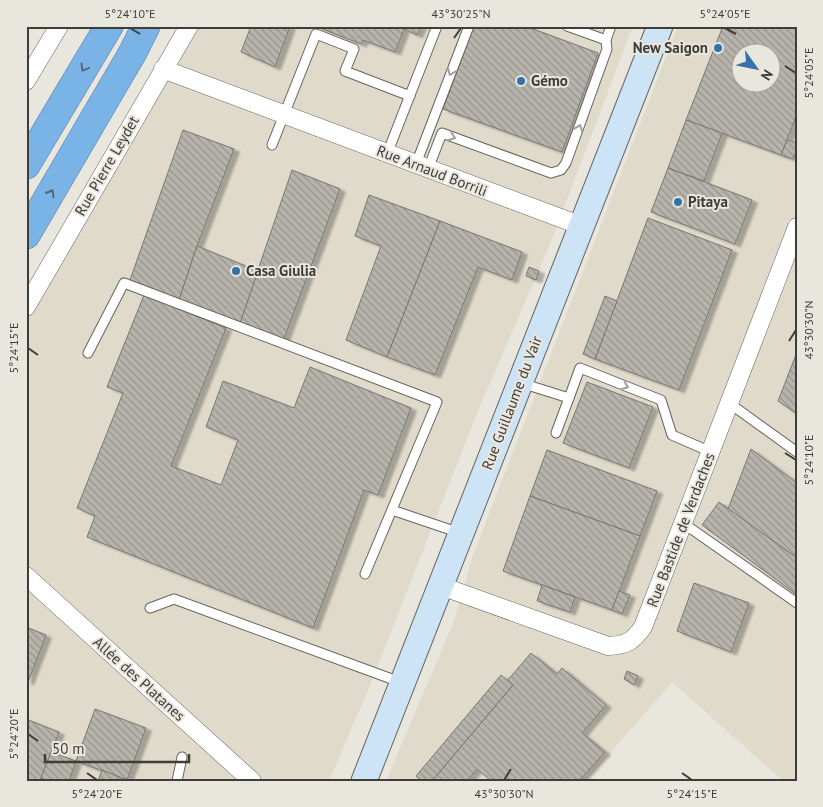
<svg xmlns="http://www.w3.org/2000/svg" width="823" height="807" font-family="'PT Sans',sans-serif">
<defs>
<pattern id="building-back-hatch" width="6" height="6" patternUnits="userSpaceOnUse" patternTransform="scale(1.25)"><rect width="6" height="6" fill="#b6b4ac"/><path d="M-1 5l2 2M0 0l6 6M5-1l2 2" fill="none" stroke="#95948d"/></pattern>
<filter id="shadow"><feDropShadow dx="5.5" dy="3" stdDeviation="1" flood-color="#0004"/></filter>
</defs>
<rect width="100%" height="100%" fill="#e9e6de"/>
<g fill="#e0dacb" fill-rule="evenodd">
<polygon points="193,26 633,26 551,242 478,411 369,688 329,781 26,781 26,319 148,112"/>
<path d="M 678,26 L 797,26 L 797,781 L 783,781 L 672,682 L 586,781 L 386,781 L 454,621 L 473,555 ZM 740,52 L 770,52 L 770,82 L 740,82 Z"/>
</g>
<g fill="url(#building-back-hatch)" stroke="#7a7770" fill-rule="evenodd" filter="url(#shadow)">
<polygon points="251,26 290,26 275,67 241,52"/>
<polygon points="315,26 421,26 417,35 404,29 395,52 363,40 361,44"/>
<polygon points="474,26 525,26 598,53 562,152 443,109"/>
<path d="M 723,26 L 797,26 L 797,114 L 781,155 L 686,120 ZM 740,52 L 770,52 L 770,82 L 740,82 Z"/>
<polygon points="686,120 722,133 704,181 668,168"/>
<polygon points="183,130 234,149 197,246 179,300 130,280"/>
<polygon points="787,140 797,143 797,149 793,159 781,155"/>
<polygon points="668,168 752,200 735,244 651,212"/>
<polygon points="292,170 340,189 283,341 239,326"/>
<polygon points="369,195 440,221 387,357 346,340 381,246 355,236"/>
<polygon points="648,218 732,250 679,390 595,359"/>
<polygon points="440,221 522,252 512,280 478,267 435,375 387,357"/>
<polygon points="197,246 258,271 239,326 179,300"/>
<polygon points="529,267 539,271 536,280 526,276"/>
<polygon points="144,295 226,328 171,466 221,485 238,440 206,427 223,381 294,408 310,367 411,408 378,495 364,490 313,628 87,537 95,516 77,508 123,393 107,387"/>
<polygon points="605,296 617,301 595,359 583,354"/>
<polygon points="797,352 797,414 778,401"/>
<polygon points="587,382 653,407 629,468 563,443"/>
<polygon points="751,449 797,483 797,558 728,509"/>
<polygon points="547,450 657,491 640,536 530,496"/>
<polygon points="530,496 640,536 612,610 503,571"/>
<polygon points="719,502 797,558 797,595 702,525"/>
<polygon points="694,583 749,603 731,652 677,631"/>
<polygon points="542,585 575,597 570,612 537,601"/>
<polygon points="619,591 630,595 622,614 612,610"/>
<polygon points="26,627 46,635 28,682 26,681"/>
<polygon points="531,653 557,674 562,668 606,705 582,733 605,752 579,781 491,781 477,769 467,781 432,781 513,685 507,681"/>
<polygon points="627,671 638,676 634,685 624,679"/>
<polygon points="501,675 513,685 432,781 421,781 416,776"/>
<polygon points="95,709 146,728 127,780 76,761"/>
<polygon points="26,719 59,732 40,781 26,781"/>
<polygon points="51,752 76,761 69,781 47,781 41,778"/>
<polygon points="102,770 127,780 130,781 98,781"/>
</g>
<g fill="none" stroke-linecap="round" stroke-linejoin="round">
<defs>
<g id="service">
<polyline points="567,26 606,40"/>
<polyline points="272,145 316,34 354,49 345,71 410,96"/>
<polyline points="387,154 437,26"/>
<polyline points="416,164 469,26"/>
<polyline points="428,169 442,133 551,173 561,170 566,163 607,49 606,40 611,26"/>
<polyline points="88,353 124,283 437,402 365,574"/>
<polyline points="521,383 569,398 580,368 661,400 672,435 711,452"/>
<polyline points="729,403 797,452"/>
<polyline points="556,433 569,398"/>
<polyline points="392,510 460,533"/>
<polyline points="683,523 797,603"/>
<polyline points="150,608 174,599 400,682"/>
<polyline points="177,781 182,757"/>
</g>
<g id="minor">
<polyline points="163,69 582,226"/>
<polyline points="26,81 59,26"/>
<polyline points="26,307 189,26"/>
<polyline points="26,576 252,781"/>
<path d="M 441,586 L 608,646 C 627,645 632,642 643,627 L 797,227"/>
</g>
<polyline id="secondary" points="364,781 660,26"/>
<g id="trunk">
<polyline points="26,165 109,26"/>
<polyline points="26,235 133,52 146,26"/>
</g>
</defs>
<use href="#service" stroke="#66645d" stroke-width="11"/>
<use href="#minor" stroke="#66645d" stroke-width="19"/>
<use href="#secondary" stroke="#66645d" stroke-width="27"/>
<use href="#trunk" stroke="#4f7ea7" stroke-width="29"/>
<use href="#service" stroke="#fff" stroke-width="9"/>
<use href="#minor" stroke="#fff" stroke-width="18"/>
<use href="#secondary" stroke="#cde3f6" stroke-width="25"/>
<use href="#trunk" stroke="#7ab4e7" stroke-width="28"/>
</g>
<defs><path id="oneway-chevron" d="M-2-3.5L2.5 0L-2 3.5" fill="none" stroke-width="1.6" stroke-linecap="round" stroke-linejoin="round" transform="scale(1.25)"/></defs>
<g stroke="#536777">
<use href="#oneway-chevron" transform="translate(84 68) rotate(121)"/>
<use href="#oneway-chevron" transform="translate(51 193) rotate(-60)"/>
</g>
<g stroke="#9e9e9c">
<use href="#oneway-chevron" transform="translate(451 72) rotate(111)"/>
<use href="#oneway-chevron" transform="translate(579 128) rotate(-70)"/>
<use href="#oneway-chevron" transform="translate(452 137) rotate(20)"/>
<use href="#oneway-chevron" transform="translate(625 386) rotate(22)"/>
</g>
<path fill="none" stroke="#3e3d3a" stroke-width="2" d="M 130,28 L 140,34M 725,28 L 736,34M 454,38 L 461,28M 785,66 L 796,73M 789,341 L 796,330M 28,348 L 38,355M 785,453 L 796,460M 28,734 L 38,741M 87,773 L 97,780M 682,773 L 692,780M 504,780 L 511,769"/>
<g fill="#3373aa" stroke="#e9e6de" stroke-width="2">
<circle cx="718" cy="48" r="5"/>
<circle cx="521" cy="81" r="5"/>
<circle cx="678" cy="202" r="5"/>
<circle cx="236" cy="271" r="5"/>
</g>
<g text-anchor="middle" stroke-width="4" stroke-linejoin="round" paint-order="stroke">
<g font-size="15" font-weight="bold" fill="#3e3d3a" stroke="#e9e6de" text-anchor="start">
<text x="708" y="53" text-anchor="end">New Saigon</text>
<text x="531" y="86">Gémo</text>
<text x="688" y="207">Pitaya</text>
<text x="246" y="276">Casa Giulia</text>
</g>
<g font-size="15" fill="#3e3d3a" stroke="#e9e6de">
<text transform="translate(107 166) rotate(-60)" y="5">Rue Pierre Leydet</text>
<text transform="translate(432 171) rotate(21)" y="5">Rue Arnaud Borrili</text>
<text transform="translate(512 403) rotate(-69)" y="5">Rue Guillaume du Vair</text>
<text transform="translate(681 530) rotate(-69)" y="5">Rue Bastide de Verdaches</text>
<text transform="translate(139 679) rotate(42)" y="5">Allée des Platanes</text>
</g>
</g>
<rect width="823" height="807" fill="none" stroke="#e9e6de" stroke-width="55"/>
<g transform="translate(756 68) rotate(123)"><circle r="24" fill="#e9e6de" stroke="#a5a29c"/>
<path d="M0-4L9 19L0 12L-9 19Z" fill="#3373aa"/>
<text y="-8" font-size="14" font-weight="bold" text-anchor="middle" fill="#3e3d3a">N</text>
</g>
<path d="M45 754v8h144v-8" fill="none" stroke="#3e3d3a" stroke-width="2.5"/>
<text x="52" y="754" font-size="15" fill="#3e3d3a" stroke="#e9e6de" stroke-width="4" paint-order="stroke">50 m</text>
<rect x="28" y="28" width="768" height="752" fill="none" stroke="#3e3d3a" stroke-width="2"/>
<g font-size="12" text-anchor="middle" fill="#3e3d3a">
<text x="130" y="18">5°24'10"E</text>
<text x="461" y="18">43°30'25"N</text>
<text x="725" y="18">5°24'05"E</text>
<text transform="translate(809 73) rotate(-90)" y="4">5°24'05"E</text>
<text transform="translate(809 330) rotate(-90)" y="4">43°30'30"N</text>
<text transform="translate(14 348) rotate(-90)" y="4">5°24'15"E</text>
<text transform="translate(809 460) rotate(-90)" y="4">5°24'10"E</text>
<text transform="translate(14 734) rotate(-90)" y="4">5°24'20"E</text>
<text x="97" y="798">5°24'20"E</text>
<text x="504" y="798">43°30'30"N</text>
<text x="692" y="798">5°24'15"E</text>
</g>
</svg>
